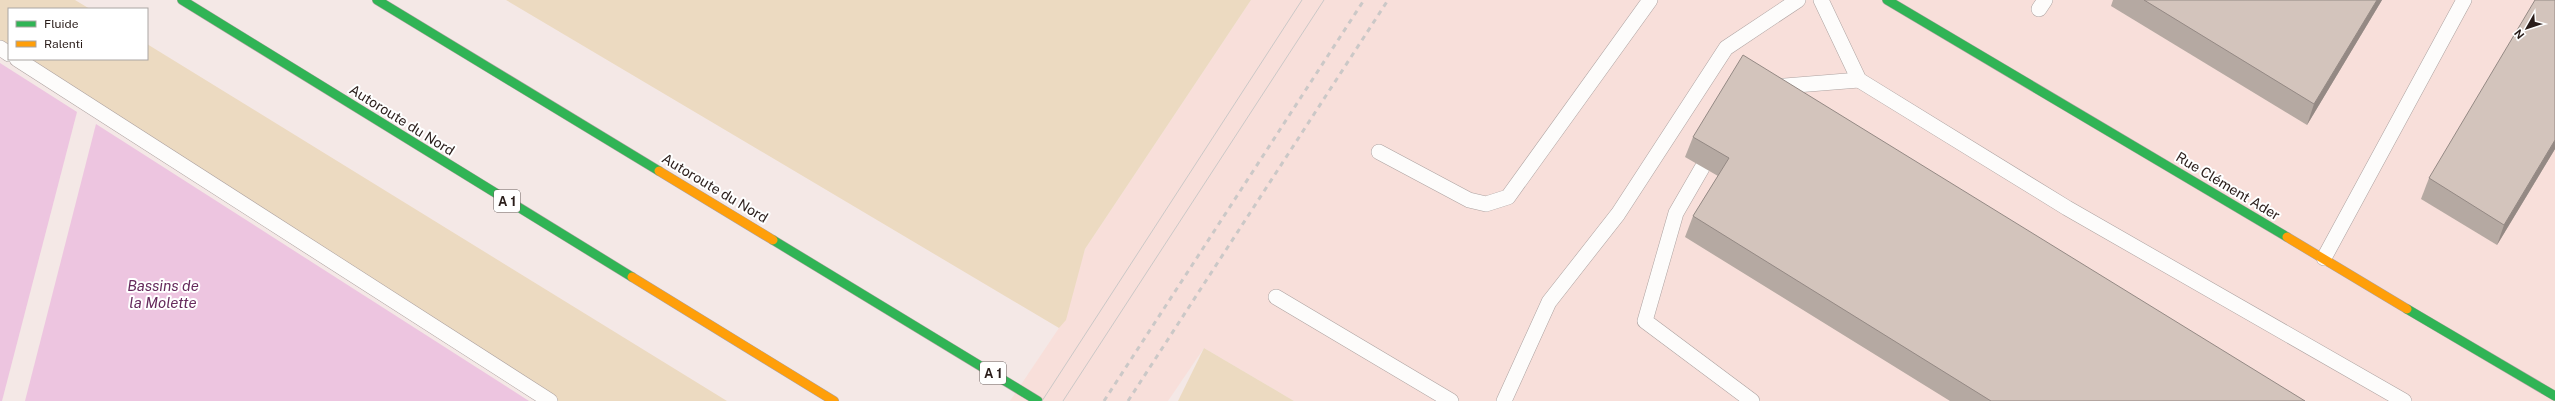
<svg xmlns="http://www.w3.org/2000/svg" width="2555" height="401" font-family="'Public Sans',sans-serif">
<rect width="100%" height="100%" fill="#f4e8e6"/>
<polygon fill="#f8dfda" points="1251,0 2555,0 2555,401 1294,401 1204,348 1168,401 1010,401 1063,322 1085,249"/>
<g fill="#ecdac1">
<polygon points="0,0 75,0 90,9 9,9 9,59 147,59 147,44 727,401 553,401 0,55"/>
<polygon points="506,0 1251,0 1085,249 1066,320 1059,328"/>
<polygon points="1204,348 1294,401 1178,401"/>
</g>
<g fill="#edc5e0">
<polygon points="0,63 77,112 2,401 0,401"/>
<polygon points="96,124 529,401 25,401"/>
</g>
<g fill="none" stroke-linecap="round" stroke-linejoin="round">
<defs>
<g id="lane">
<polyline points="1821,0 1859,80 2067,208 2404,401"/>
<polyline points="2039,9 2045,0"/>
<polyline points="0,48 9,54"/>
<polyline points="17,59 550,401"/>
<polyline points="1771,87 1859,80"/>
<polyline points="1379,152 1469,200 1486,204 1508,197 1650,0"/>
<polyline points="1702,168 1676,213 1645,321 1752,401"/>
<polyline points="2324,258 2464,0"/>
<polyline points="1276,297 1451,401"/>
<polyline points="1504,401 1549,302 1618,214 1726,48 1798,0"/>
</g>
<g id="fast">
<polyline points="182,0 632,277"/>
<polyline points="377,0 659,171"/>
<polyline points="1887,0 2287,237"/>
<polyline points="773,240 1038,401"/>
<polyline points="2407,309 2555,396"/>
</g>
<g id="slow">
<polyline points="659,171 773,240"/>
<polyline points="2287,237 2407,309"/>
<polyline points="632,277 834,401"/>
</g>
</defs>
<use href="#lane" stroke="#ada2a0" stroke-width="16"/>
<use href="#fast" stroke="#ada2a0" stroke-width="10"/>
<use href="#slow" stroke="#ada2a0" stroke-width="10"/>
<use href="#lane" stroke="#fdfcfb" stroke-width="15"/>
<use href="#fast" stroke="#30b455" stroke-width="9"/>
<use href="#slow" stroke="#ff9f0a" stroke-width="9"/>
<g stroke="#cbc8c7" stroke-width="1">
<polyline points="1042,401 1302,0"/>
<polyline points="1063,401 1324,0"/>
</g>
<g stroke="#cbc8c7" stroke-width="3" stroke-dasharray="5 5" stroke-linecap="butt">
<polyline points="1104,401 1364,0"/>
<polyline points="1128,401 1388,0"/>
</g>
</g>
<g fill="#b5a9a2">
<polygon points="2113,0 2382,0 2307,125 2111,6"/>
<polygon points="2555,0 2555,149 2497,245 2421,199 2429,178"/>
<polygon points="1693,137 2305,401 1950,401 1685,237 1693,216 1718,176 1685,157"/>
</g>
<g fill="#948984">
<polygon points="2377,0 2382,0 2307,125 2314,104"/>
<polygon points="2555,140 2555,149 2497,245 2504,225"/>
</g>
<g fill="#d3c4bc" stroke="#948984">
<polygon points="2144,0 2377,0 2314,104"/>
<polygon points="2535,0 2555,0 2555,140 2504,225 2429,178"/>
<polygon points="1743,55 2305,401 1991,401 1693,216 1729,158 1693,137"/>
</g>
<g text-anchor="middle" stroke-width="4" stroke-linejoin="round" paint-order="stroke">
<g fill="#fff" stroke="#6a615f" stroke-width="1">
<rect x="494" y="190" width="26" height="22" rx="3"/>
<rect x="980" y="362" width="26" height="22" rx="3"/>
</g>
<g font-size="13" font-weight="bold" fill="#2a1d1a">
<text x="507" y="206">A 1</text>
<text x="993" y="378">A 1</text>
</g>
<g font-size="14" fill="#2a1d1a" stroke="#fff">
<text transform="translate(402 120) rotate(32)" y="5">Autoroute du Nord</text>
<text transform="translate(2228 186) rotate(31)" y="5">Rue Clément Ader</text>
<text transform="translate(715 188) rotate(31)" y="5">Autoroute du Nord</text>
</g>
<g font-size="15" font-style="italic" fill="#662a5c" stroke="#fff">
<text x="163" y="291">Bassins de<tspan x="163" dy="17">la Molette</tspan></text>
</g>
</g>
<rect x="8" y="8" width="140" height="52" fill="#ffffff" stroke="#aaa5a3"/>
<rect x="16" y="21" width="20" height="6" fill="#30b455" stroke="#aaa5a3"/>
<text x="44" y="28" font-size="12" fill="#2a1d1a">Fluide</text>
<rect x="16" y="41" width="20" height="6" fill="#ff9f0a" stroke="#aaa5a3"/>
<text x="44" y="48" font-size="12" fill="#2a1d1a">Ralenti</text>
<g transform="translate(2527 28) rotate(231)" stroke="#ffffff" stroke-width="3" paint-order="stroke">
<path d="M0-3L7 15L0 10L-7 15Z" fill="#2a1d1a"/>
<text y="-6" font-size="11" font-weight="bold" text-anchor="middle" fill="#2a1d1a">N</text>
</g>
</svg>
